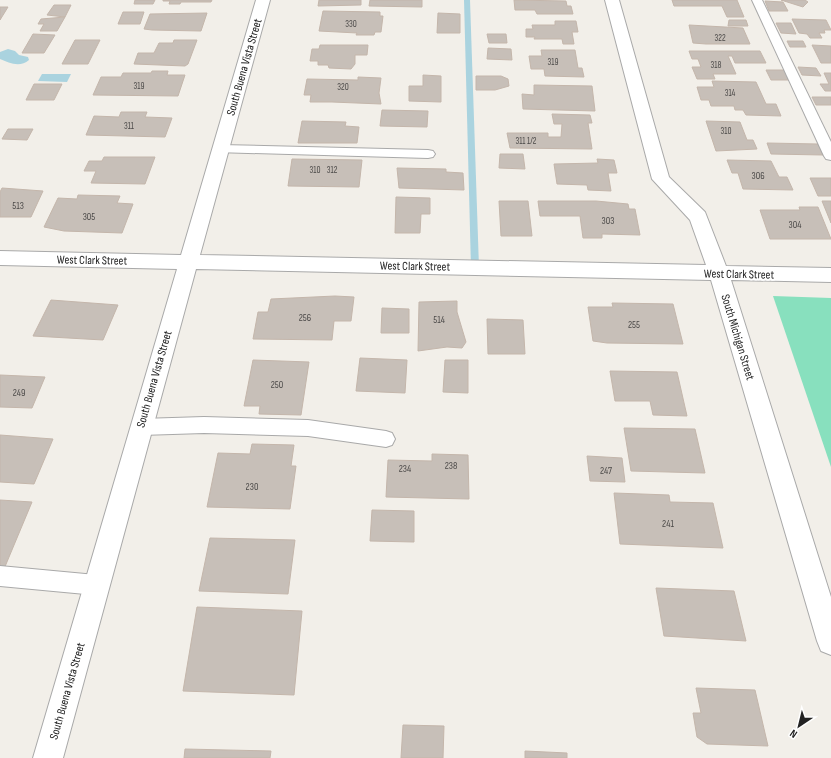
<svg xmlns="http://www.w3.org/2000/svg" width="831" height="758" font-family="'Sofia Sans Condensed',sans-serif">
<rect width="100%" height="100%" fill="#f2efe9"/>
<polygon fill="#88e0be" points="773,296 831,298 831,467"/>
<g fill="#aad3df">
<path d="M 8,49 L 15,51 L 19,55 L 28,57 L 29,60 C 20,68 9,63 0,59 L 0,52 Z"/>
<polygon points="42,74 71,74 67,82 38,81"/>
</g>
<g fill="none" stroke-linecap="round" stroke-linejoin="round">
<polygon fill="#aad3df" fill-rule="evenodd" points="464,0 470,0 479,268 475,271 471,268"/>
</g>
<g fill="#c7bfb8" stroke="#c4b6ab">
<polygon points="135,0 155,0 153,4 134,4"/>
<polygon points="163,0 212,0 211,2 181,2 180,4 169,4 170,1 163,1"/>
<polygon points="319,0 361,0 361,5 318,6"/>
<polygon points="370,0 422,0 422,7 369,6"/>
<polygon points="514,0 566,1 567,6 571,6 573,14 537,14 535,10 515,10"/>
<polygon points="672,0 737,0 744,17 727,17 722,6 674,6"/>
<polygon points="781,0 805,0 808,2 803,7"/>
<polygon points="765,1 783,2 788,11 769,11"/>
<polygon points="54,5 71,5 65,17 47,15"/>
<polygon points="0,7 8,7 0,20"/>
<polygon points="323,11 380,12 380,16 383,16 381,32 375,32 374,35 356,35 357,33 319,31"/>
<polygon points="123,12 144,12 140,24 118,24"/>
<polygon points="207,13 201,31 152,30 144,29 150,14"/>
<polygon points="438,13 460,14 460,33 437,33"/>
<polygon points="65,17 57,31 40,31 44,24 38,24 41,19"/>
<polygon points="792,19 826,20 831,30 824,30 825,33 819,33 822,38 810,38 807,34 799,33"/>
<polygon points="729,20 746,20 748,26 728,26"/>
<polygon points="555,21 576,21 578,32 572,32 574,44 563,44 562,39 534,39 535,37 526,37 526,29 533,29 532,25 555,25"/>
<polygon points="776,23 791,23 796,34 781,33"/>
<polygon points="689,25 743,28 750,44 706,44 693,43"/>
<polygon points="33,34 55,35 44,53 22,53"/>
<polygon points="487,34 506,34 507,43 489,43"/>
<polygon points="75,40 100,40 88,64 62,64"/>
<polygon points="174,40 197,40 188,64 185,66 134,64 138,53 154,53 159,43 173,43"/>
<polygon points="787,41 803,41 806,47 790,47"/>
<polygon points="320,45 368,45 367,55 355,55 355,64 351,69 329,68 328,65 318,65 318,61 310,61 312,49 319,49"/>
<polygon points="812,45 831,46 831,63 821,63"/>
<polygon points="488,48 511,49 512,60 487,59"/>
<polygon points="541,50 575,50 578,68 582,68 584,77 545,76 544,69 531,69 529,56 542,56"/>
<polygon points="689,51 760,51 766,63 735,63 732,56 728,56 736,74 713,74 715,79 697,79 692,67 701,67 698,59 692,59"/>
<polygon points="798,67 816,68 821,76 802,75"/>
<polygon points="766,70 785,70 790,80 771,80"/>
<polygon points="152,71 168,71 167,75 185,75 178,96 93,95 101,77 121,77 123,73 151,73"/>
<polygon points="824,73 831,73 831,91 825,91 820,84 829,84"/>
<polygon points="423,75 441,76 441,102 409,101 409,86 423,86"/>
<polygon points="476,76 501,76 508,79 509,86 495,90 476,90"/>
<polygon points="358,77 381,78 379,93 381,104 332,102 310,102 311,95 304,95 307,79 358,80"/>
<polygon points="712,81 756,82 766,104 776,104 781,116 746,115 743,110 735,110 734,106 711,106 709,100 701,100 697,87 714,87"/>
<polygon points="34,84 62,84 54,100 26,100"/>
<polygon points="534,85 592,86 595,111 523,109 522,94 534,95"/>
<polygon points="812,97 831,97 831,105 816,105"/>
<polygon points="382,110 428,111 427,127 380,126"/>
<polygon points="121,112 147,112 145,117 172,118 165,137 86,135 94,116 119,117"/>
<polygon points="552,114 590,115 592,123 588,123 592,149 510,148 507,133 548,133 548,137 561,137 562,124 554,124"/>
<polygon points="302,121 346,122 345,126 359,127 357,143 298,143"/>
<polygon points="706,121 740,122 747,140 753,140 757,149 716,151"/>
<polygon points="8,129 33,129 27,140 2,139"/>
<polygon points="767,143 818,144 823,155 771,154"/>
<polygon points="500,154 523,154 525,169 499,168"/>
<polygon points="104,157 155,157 145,184 91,183 96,171 84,171 89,161 102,161"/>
<polygon points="292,159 362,160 359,187 288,186"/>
<polygon points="597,159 614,160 617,173 608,173 611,191 588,190 587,185 557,184 554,164 598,163"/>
<polygon points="727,160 771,161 779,177 787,177 793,190 743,189 738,173 732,173"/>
<polygon points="397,168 446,169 446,172 463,173 464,190 399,188"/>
<polygon points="810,178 831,178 831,196 818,196"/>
<polygon points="2,188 43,191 31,217 0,217 0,192"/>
<polygon points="78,195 120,196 117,203 133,204 122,233 64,231 44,227 58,198 77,199"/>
<polygon points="396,197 430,198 430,214 421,214 420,233 395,233"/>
<polygon points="499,201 528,201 532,236 501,236"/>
<polygon points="538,201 596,201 628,204 629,209 635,209 640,235 602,234 602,238 583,238 580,216 540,216"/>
<polygon points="822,201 831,201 831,223"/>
<polygon points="799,207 818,207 831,239 770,239 760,210 800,210"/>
<polygon points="335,296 354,297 351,321 334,321 332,340 253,339 258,312 268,312 271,299"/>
<polygon points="51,300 118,305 103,340 33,336"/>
<polygon points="457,301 457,312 466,342 462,348 447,347 418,351 419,302"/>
<polygon points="612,303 673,304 683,344 607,343 593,341 588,307 613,307"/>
<polygon points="382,308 409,309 409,333 381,333"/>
<polygon points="487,319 523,320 525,354 488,354"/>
<polygon points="360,358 407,360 405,393 356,391"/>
<polygon points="253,360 309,362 301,415 259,414 260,406 244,406"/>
<polygon points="445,360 468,360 468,393 443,392"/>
<polygon points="610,371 677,372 687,416 653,415 650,401 615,401"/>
<polygon points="0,375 45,377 32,408 0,407"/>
<polygon points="624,428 695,429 705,473 631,471"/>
<polygon points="0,435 53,439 34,484 0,482"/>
<polygon points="252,444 294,445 291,466 296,466 290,509 207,507 218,453 250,454"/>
<polygon points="432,454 468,455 469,499 386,497 388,460 432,461"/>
<polygon points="587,456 622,458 625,482 590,481"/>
<polygon points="614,493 669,495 670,502 713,503 723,548 620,544"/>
<polygon points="0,500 32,502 4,569 0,569"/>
<polygon points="372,510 414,511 414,542 370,541"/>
<polygon points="210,538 295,540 288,594 199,591"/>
<polygon points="656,588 734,591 746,641 664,636"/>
<polygon points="197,607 302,611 294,695 183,691"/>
<polygon points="696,688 755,690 768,746 707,744 697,737 693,713 701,713"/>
<polygon points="403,725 444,726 443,758 401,758"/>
<polygon points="185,749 271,751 270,758 184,758"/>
<polygon points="525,751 567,753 567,758 525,758"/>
</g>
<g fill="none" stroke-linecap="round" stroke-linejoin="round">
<defs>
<g id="lane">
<polygon points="752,0 762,0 831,142 831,160 826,159 824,156"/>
<polygon points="220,145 428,150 433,151 435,154 433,157 428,158 215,152 213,149 215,146"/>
<polygon points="204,417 308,420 386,431 392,433 395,439 392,445 386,447 308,436 204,433 141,435 135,432 132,427 135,422 141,419"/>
<polygon points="0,566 96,575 103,578 106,585 103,592 96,595 0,586"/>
</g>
<polygon id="street" points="256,0 270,0 200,255 706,265 690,220 652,179 605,0 619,0 669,177 705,212 726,266 831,268 831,282 731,280 831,597 831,655 821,651 817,641 711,280 196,269 63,758 33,758 177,269 0,265 0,251 181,255"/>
</defs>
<use href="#lane" stroke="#a9a9a9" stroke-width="2"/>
<use href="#street" stroke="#a9a9a9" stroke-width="2"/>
<use href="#lane" fill="#fff" fill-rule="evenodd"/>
<use href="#street" fill="#fff" fill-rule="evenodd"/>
</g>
<g text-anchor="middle" stroke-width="4" stroke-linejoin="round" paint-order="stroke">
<g font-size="9" fill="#4b4948">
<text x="351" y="27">330</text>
<text x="720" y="41">322</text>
<text x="553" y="65">319</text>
<text x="716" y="68">318</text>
<text x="139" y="89">319</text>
<text x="343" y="90">320</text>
<text x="730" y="96">314</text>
<text x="129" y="129">311</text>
<text x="726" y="134">310</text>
<text x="526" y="144">311 1/2</text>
<text x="315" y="173">310</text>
<text x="332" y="173">312</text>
</g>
<g font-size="10" fill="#4b4948">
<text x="758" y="179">306</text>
<text x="18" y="209">513</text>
<text x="89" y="220">305</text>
<text x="608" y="224">303</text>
<text x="795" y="228">304</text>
<text x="305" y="321">256</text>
<text x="439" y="323">514</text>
<text x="634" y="328">255</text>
<text x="277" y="388">250</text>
<text x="19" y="396">249</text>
<text x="451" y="469">238</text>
<text x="405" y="472">234</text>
<text x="606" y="474">247</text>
<text x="252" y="490">230</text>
<text x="668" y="527">241</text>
</g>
<g font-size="12" fill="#222" stroke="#fff">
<text transform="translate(244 67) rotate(-74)" y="4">South Buena Vista Street</text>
<text transform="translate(92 260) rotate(1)" y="4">West Clark Street</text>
<text transform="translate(415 266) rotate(1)" y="4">West Clark Street</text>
<text transform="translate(739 274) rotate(1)" y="4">West Clark Street</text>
<text transform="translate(738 337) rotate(73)" y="4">South Michigan Street</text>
<text transform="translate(154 379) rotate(-74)" y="4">South Buena Vista Street</text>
<text transform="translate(67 691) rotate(-74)" y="4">South Buena Vista Street</text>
</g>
</g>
<g transform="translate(799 726) rotate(215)" stroke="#ffffff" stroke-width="3" paint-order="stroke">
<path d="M0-3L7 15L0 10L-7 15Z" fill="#222222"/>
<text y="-6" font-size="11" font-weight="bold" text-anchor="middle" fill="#222222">N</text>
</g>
</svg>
